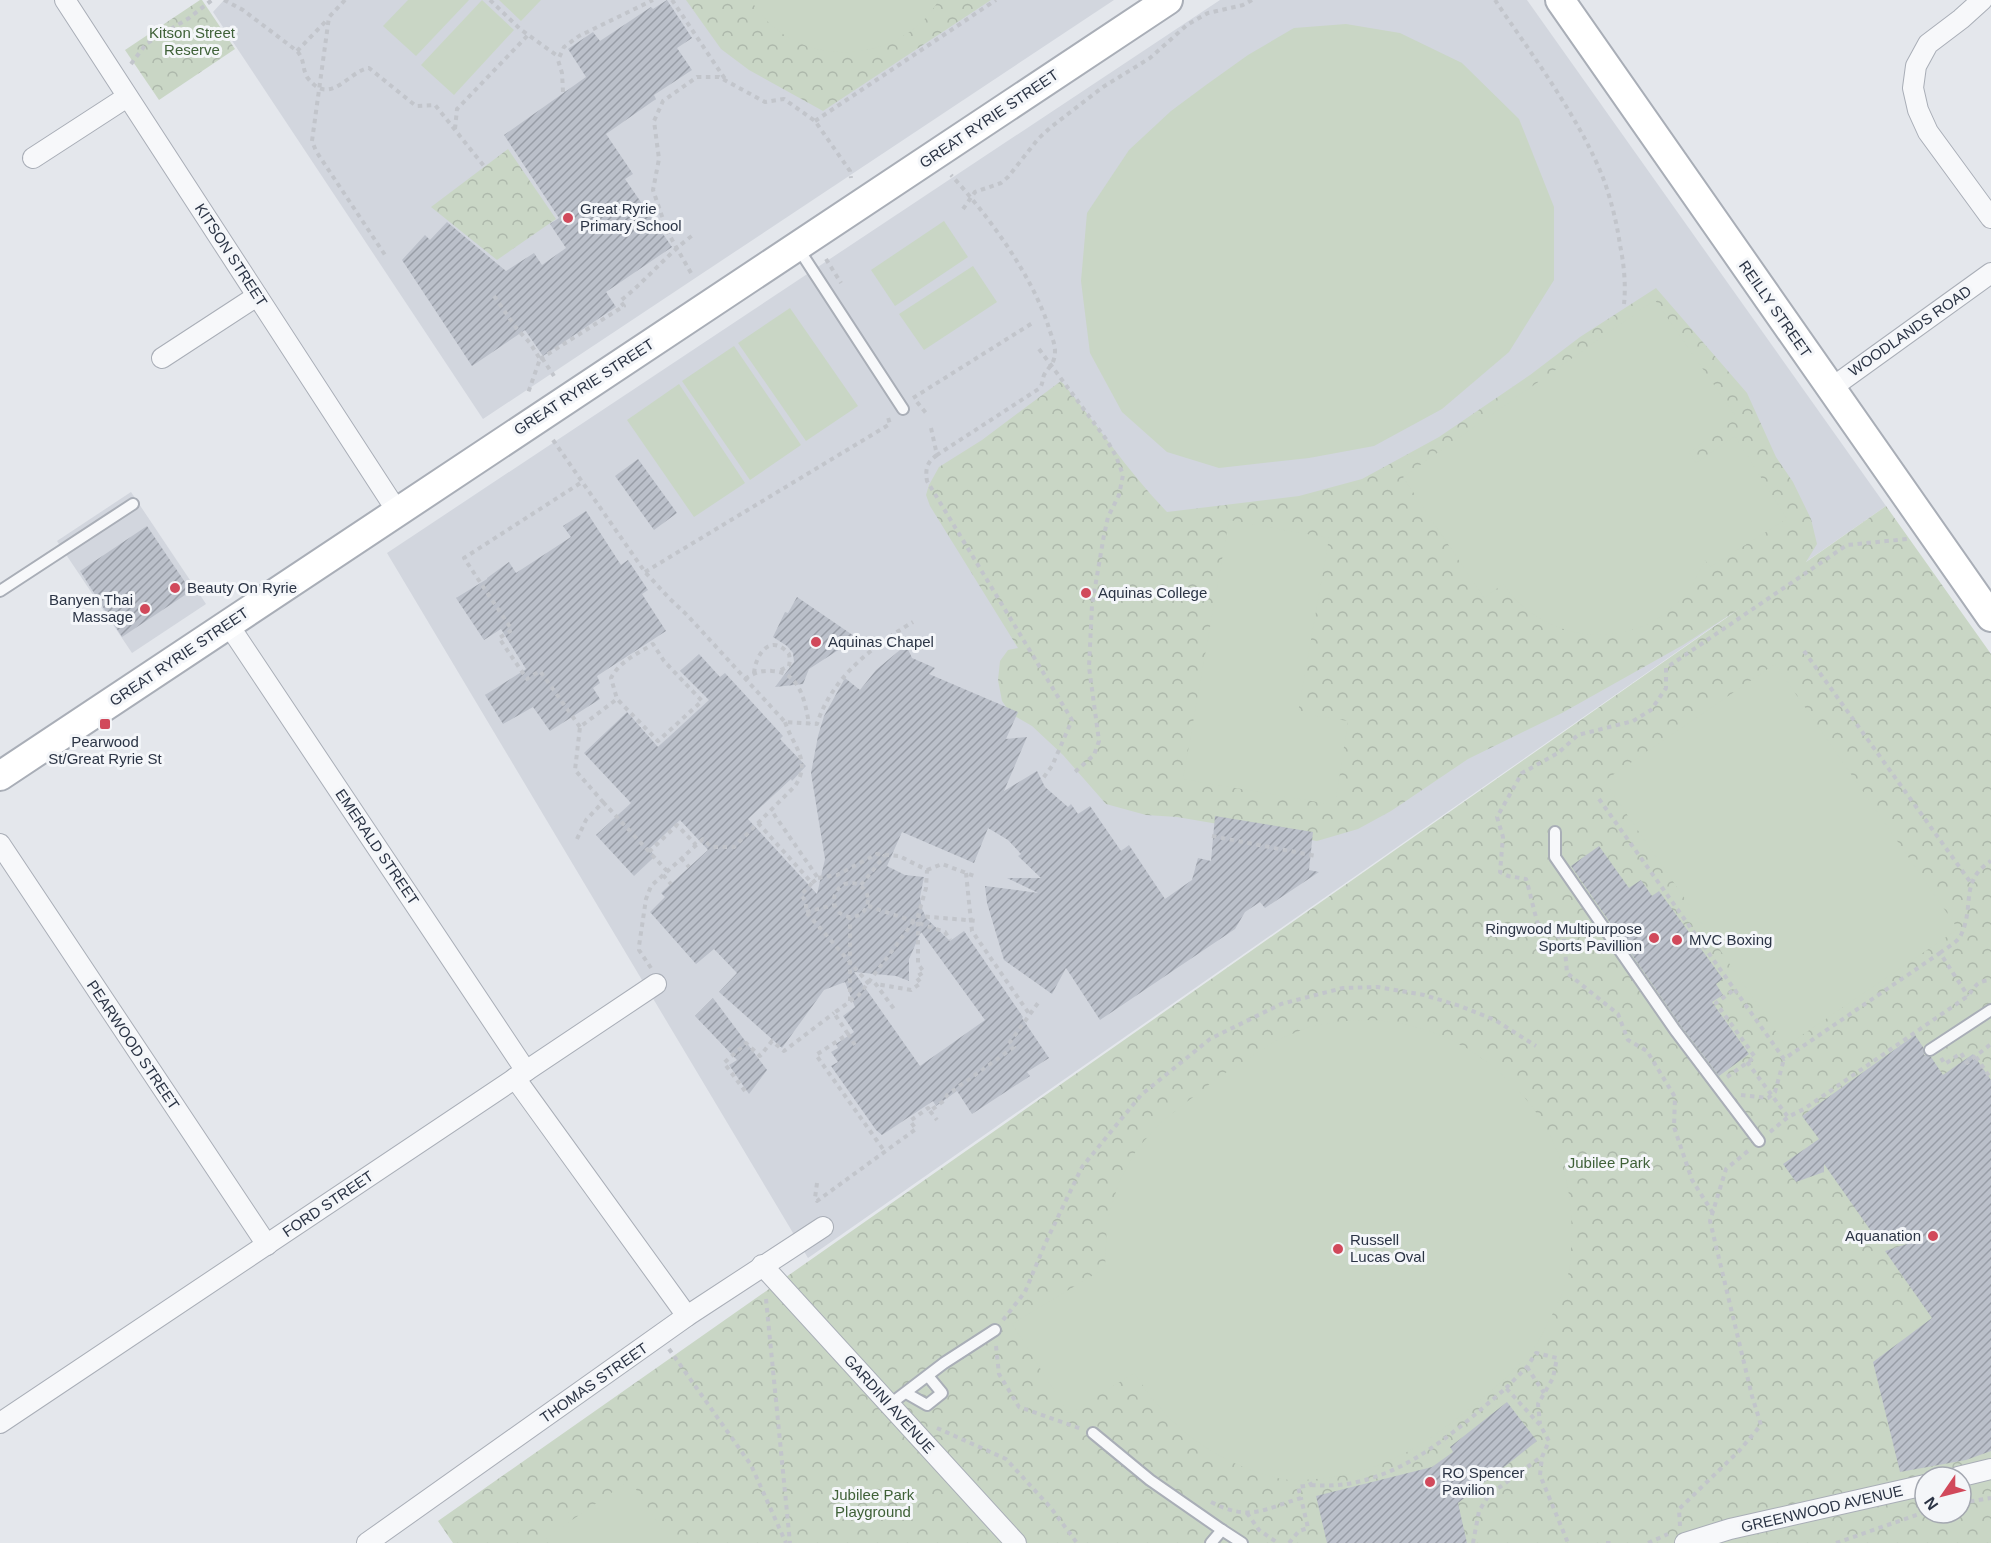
<svg xmlns="http://www.w3.org/2000/svg" width="1991" height="1543" font-family="Helvetica,sans-serif">
<defs>
<pattern id="park-crowns" width="20" height="18" patternUnits="userSpaceOnUse" patternTransform="scale(1.5)"><rect width="20" height="18" fill="#c9d6c5"/><path d="M2 6a3 3 0 1 1 6 0M12 15a3 3 0 1 1 6 0" fill="none" stroke="#adb8ab"/></pattern>
<pattern id="building-hatch" width="6" height="6" patternUnits="userSpaceOnUse" patternTransform="scale(1.5)"><rect width="6" height="6" fill="#bbc0ca"/><path d="M-1 1l2-2M0 6l6-6M5 7l2-2" fill="none" stroke="#989da6"/></pattern>
</defs>
<rect width="100%" height="100%" fill="#e4e7ec"/>
<g fill="#d2d6de">
<polygon points="224,0 1114,0 483,419 213,12"/>
<polygon points="1220,0 1527,0 1886,506 808,1258 387,553"/>
<polygon points="131,492 206,604 132,653 57,541"/>
</g>
<g fill="url(#park-crowns)" fill-rule="evenodd">
<polygon points="200,0 202,0 235,49 159,100 125,50"/>
<polygon points="686,0 991,0 823,111 749,70 721,49"/>
<polygon points="508,149 556,219 497,260 431,207"/>
<path d="M 1656,288 L 1747,393 L 1776,457 L 1793,482 L 1811,519 L 1817,544 L 1806,562 L 1886,506 L 1991,654 L 1991,1543 L 453,1543 L 438,1521 L 1739,609 L 1683,645 L 1562,713 L 1468,759 L 1391,811 L 1358,829 L 1317,841 L 1177,817 L 1146,815 L 1106,804 L 1063,755 L 1032,726 L 1011,714 L 1002,701 L 998,680 L 1000,661 L 1008,650 L 1018,648 L 930,506 L 926,495 L 929,485 L 939,467 L 982,440 L 1061,381 C 1097,424 1128,472 1167,512 L 1299,496 L 1362,479 L 1439,437 L 1530,375 L 1580,337 ZM 1925,1477 L 1961,1477 L 1961,1513 L 1925,1513 Z"/>
</g>
<g fill="#c9d6c5">
<polygon points="408,0 469,0 416,56 383,26"/>
<polygon points="482,0 514,30 454,95 421,65"/>
<polygon points="499,0 541,0 521,21"/>
<path d="M 751,0 L 939,0 C 898,69 792,70 751,0 Z"/>
<polygon points="1346,24 1400,33 1462,63 1519,119 1554,207 1554,280 1509,352 1442,409 1374,446 1309,458 1219,468 1167,452 1122,412 1090,353 1081,281 1087,213 1129,150 1171,111 1206,85 1248,55 1294,28"/>
<polygon points="944,221 968,257 895,306 871,270"/>
<polygon points="973,266 997,302 924,350 899,314"/>
<path d="M 1655,300 L 1737,418 L 1689,452 L 1696,463 L 1735,436 L 1787,519 L 1710,567 L 1705,560 C 1697,578 1689,593 1674,606 C 1623,653 1541,640 1503,584 L 1484,598 L 1403,477 Z"/>
<polygon points="790,308 858,406 806,441 738,343"/>
<polygon points="734,346 801,445 750,480 682,381"/>
<polygon points="679,384 745,483 694,517 627,420"/>
<polygon points="1229,520 1329,538 1298,713 1348,721 1335,805 1183,779"/>
<polygon points="1775,664 1958,929 1786,1046 1604,781"/>
<path d="M 1345,1021 C 1358,1021 1371,1019 1383,1021 C 1436,1026 1481,1051 1517,1089 C 1557,1131 1575,1185 1571,1243 C 1571,1252 1571,1262 1569,1271 C 1565,1290 1556,1308 1547,1324 C 1543,1333 1539,1342 1533,1349 C 1507,1380 1475,1405 1443,1429 C 1403,1458 1365,1475 1316,1479 C 1305,1480 1293,1481 1282,1479 C 1234,1469 1188,1442 1157,1404 C 1148,1395 1142,1383 1134,1373 L 1069,1414 L 1012,1324 L 1105,1268 L 1107,1221 L 1119,1182 L 1137,1149 L 1160,1123 L 1216,1079 L 1275,1041 L 1309,1027 Z"/>
<polygon points="630,1480 671,1543 549,1543 546,1538"/>
</g>
<g fill="url(#building-hatch)" fill-rule="evenodd">
<polygon points="667,0 692,38 677,48 692,70 654,95 656,99 606,134 633,174 625,179 672,247 606,292 616,307 543,356 525,330 472,366 402,260 425,235 430,240 447,222 506,271 534,253 542,265 566,248 550,224 559,218 504,135 586,77 568,49 593,32 600,41 651,7 653,9"/>
<polygon points="638,459 677,513 654,530 615,476"/>
<polygon points="586,511 621,565 628,560 648,590 642,594 666,631 597,676 600,683 593,688 600,699 550,731 533,707 503,724 485,695 526,669 501,629 484,640 456,598 487,579 487,578 509,562 516,573 571,537 563,526"/>
<polygon points="147,526 191,591 122,637 80,571"/>
<polygon points="797,597 857,638 809,669 803,684 775,687 794,662 793,653 787,646 773,637 785,612 788,613"/>
<path d="M 906,645 L 912,658 L 935,668 L 929,674 L 1018,712 L 1006,739 L 1027,737 L 1004,791 L 1037,771 L 1045,787 L 1068,807 L 1071,804 L 1078,814 L 1090,806 L 1121,851 L 1129,845 L 1165,899 L 1192,880 L 1198,858 L 1211,861 L 1215,816 L 1313,832 L 1309,870 L 1319,872 L 1265,908 L 1260,902 L 1245,912 L 1235,929 L 1100,1020 L 1066,968 L 1052,994 L 1004,960 L 987,903 L 985,886 L 1038,893 L 1007,878 L 1041,878 L 1018,856 L 1021,854 L 1008,840 L 988,828 L 974,863 L 902,832 L 887,866 L 905,875 L 924,877 L 920,897 L 922,909 L 927,919 L 950,941 L 964,931 L 1023,1017 L 1022,1018 L 1049,1058 L 1027,1072 L 1030,1076 L 972,1114 L 957,1091 L 936,1106 L 933,1101 L 882,1135 L 876,1130 L 831,1066 L 838,1062 L 831,1052 L 838,1048 L 836,1044 L 854,1032 L 843,1016 L 855,1007 L 845,982 L 824,990 L 782,1048 L 719,992 L 737,973 L 714,949 L 696,964 L 650,912 L 665,897 L 661,893 L 708,850 L 680,820 L 649,849 L 655,856 L 634,876 L 596,835 L 631,803 L 584,753 L 627,712 L 658,747 L 709,700 L 680,671 L 699,654 L 720,677 L 725,673 L 783,736 L 780,739 L 806,766 L 792,781 L 791,779 L 748,819 L 817,894 L 825,859 L 811,773 L 818,736 L 824,716 L 845,678 L 860,690 L 876,670 ZM 921,932 L 985,1020 L 920,1066 L 854,972 L 896,976 L 909,981 L 909,959 Z"/>
<polygon points="1599,846 1629,888 1641,880 1652,896 1659,891 1723,979 1716,984 1723,995 1712,1002 1749,1054 1719,1076 1681,1026 1571,866"/>
<polygon points="713,998 767,1070 749,1094 729,1065 737,1060 695,1016"/>
<polygon points="1915,1035 1923,1047 1924,1055 1931,1057 1943,1075 1973,1054 1991,1080 1991,1451 1966,1460 1900,1472 1873,1362 1932,1318 1885,1251 1916,1241 1878,1241 1824,1164 1824,1172 1796,1182 1783,1164 1819,1139 1802,1116"/>
<polygon points="1507,1402 1537,1441 1458,1503 1467,1543 1327,1543 1316,1496 1432,1467 1453,1452 1450,1447"/>
</g>
<g fill="none" stroke-linecap="round" stroke-linejoin="round">
<defs>
<g id="lane">
<polyline points="798,248 903,409"/>
<polyline points="0,591 133,504"/>
<polyline points="1555,832 1555,857 1675,1030 1759,1141"/>
<polyline points="1930,1050 1991,1010"/>
<polyline points="906,1393 927,1405 942,1393 928,1376"/>
<polyline points="889,1405 944,1363 995,1330"/>
<polyline points="1093,1433 1150,1480 1222,1530"/>
<polyline points="1211,1543 1222,1530 1242,1543"/>
</g>
<g id="street">
<polyline points="65,0 397,511"/>
<polyline points="1982,0 1961,19 1928,44 1916,66 1913,88 1918,110 1928,132 1991,218"/>
<polyline points="33,158 127,97"/>
<polyline points="162,358 257,296"/>
<polyline points="1830,389 1991,273"/>
<polyline points="228,624 526,1071"/>
<polyline points="0,844 267,1245"/>
<polyline points="515,1078 687,1316"/>
<polyline points="762,1265 1016,1543"/>
<polyline points="0,1423 656,984"/>
<polyline points="1958,1477 1991,1469"/>
<polyline points="367,1543 687,1316 823,1227"/>
<polyline points="1685,1543 1730,1529 1925,1485"/>
</g>
<g id="secondary">
<polyline points="1560,0 1991,617"/>
<polyline points="0,776 1168,0"/>
</g>
</defs>
<use href="#lane" stroke="#a9aeb7" stroke-width="14"/>
<use href="#street" stroke="#a9aeb7" stroke-width="22"/>
<use href="#secondary" stroke="#a9aeb7" stroke-width="32"/>
<g stroke="#c2c5cb" stroke-width="4" stroke-dasharray="4.5 4.5" stroke-linecap="butt">
<path d="M 224,0 L 243,10 L 297,51 C 305,60 302,68 307,77 C 330,109 349,70 369,68 L 416,106 L 435,105 L 484,166"/>
<polyline points="345,0 329,17 312,141 316,151 385,255"/>
<polyline points="490,0 520,29 559,57"/>
<polyline points="672,0 725,79"/>
<path d="M 1495,0 C 1532,55 1582,121 1605,183 C 1612,204 1617,224 1620,245 C 1624,264 1626,285 1624,304"/>
<polyline points="297,51 328,19"/>
<polyline points="131,64 146,44 189,18 212,0"/>
<polyline points="563,92 562,73 558,60 564,47 579,36 653,0"/>
<polyline points="815,121 996,0"/>
<polyline points="455,129 457,109 528,35"/>
<polyline points="963,209 975,192 1001,183 1008,177 1038,139 1051,127 1103,87 1150,58 1187,25 1208,13 1243,5 1252,0"/>
<polyline points="826,259 841,283"/>
<polyline points="691,273 667,231 653,190 659,159 654,121 663,101 697,77 719,77 765,102 784,99 815,121 850,171 851,178"/>
<polyline points="494,296 517,329 530,343 540,359 528,393"/>
<polyline points="1039,349 1106,439 1116,456 1123,475 1119,495 1108,517 1104,535 1092,605 1089,667 1099,741 1094,755 1075,772"/>
<polyline points="542,358 554,376"/>
<path d="M 540,359 L 624,306 L 620,301 C 646,281 666,255 693,235"/>
<polyline points="913,398 1034,322"/>
<polyline points="917,402 926,413"/>
<path d="M 931,428 L 937,455 L 1040,388 C 1043,383 1042,381 1044,375 C 1049,366 1055,364 1055,351 C 1055,342 1050,333 1048,325 C 1031,274 988,215 951,175"/>
<path d="M 553,440 L 645,572 L 669,598 L 687,615 L 785,722 L 817,724 C 832,677 873,646 913,622"/>
<path d="M 937,455 C 927,462 925,469 927,481 L 1072,720 L 1052,766 L 1041,781"/>
<polyline points="645,572 885,427 890,424 887,414"/>
<polyline points="1804,651 1971,883"/>
<path d="M 754,673 C 756,653 771,633 789,654 L 790,660 L 789,666 L 779,671"/>
<path d="M 745,679 C 753,673 762,670 772,671 C 800,672 805,701 809,724"/>
<polyline points="580,727 540,671 527,679 499,638 512,630 464,558 582,482"/>
<polyline points="1599,799 1784,1059 1940,953 1968,996"/>
<polyline points="603,802 667,871"/>
<polyline points="758,823 812,883 818,878 771,810"/>
<polyline points="1212,836 1316,856"/>
<path d="M 577,839 L 586,820 L 603,802 L 575,770 L 580,727 L 617,699 L 658,741 L 702,701 L 664,661 L 653,644 C 637,654 620,661 611,678 L 617,699"/>
<polyline points="649,852 677,825 696,845"/>
<polyline points="681,858 689,867"/>
<polyline points="927,870 942,864 977,877"/>
<polyline points="966,873 972,931 1030,1015"/>
<polyline points="663,875 671,884"/>
<polyline points="818,878 837,875 877,854 899,856 927,870 926,888 918,916 918,964 924,972 916,977 921,983 911,990 876,984"/>
<circle cx="851" cy="900" r="17"/>
<polyline points="812,883 801,895 806,902 806,912 869,984"/>
<polyline points="861,885 885,855"/>
<polyline points="868,906 945,932 950,940"/>
<polyline points="806,912 834,905"/>
<path d="M 1940,953 C 1946,948 1958,942 1961,935 C 1975,906 1959,881 1991,861"/>
<path d="M 651,968 L 639,950 L 639,946 L 646,899 L 651,886 L 703,839 L 711,847 L 734,847 L 795,786 C 812,761 793,746 785,722"/>
<polyline points="875,983 894,1009"/>
<polyline points="850,1001 850,918"/>
<polyline points="848,1034 834,1013 859,995 918,916 979,921"/>
<polyline points="855,1045 848,1034 816,1055 885,1152"/>
<polyline points="1976,1057 1991,1079"/>
<polyline points="1941,1058 1945,1064 1961,1053 1967,1063 1991,1044"/>
<polyline points="1747,1062 1788,1117"/>
<polyline points="1727,1077 1755,1057 1716,1003 1735,989"/>
<polyline points="745,1091 724,1063 746,1043 760,1056 772,1041 784,1051 834,1013"/>
<polyline points="1741,1095 1768,1098 1775,1092 1784,1059"/>
<polyline points="930,1111 937,1120"/>
<path d="M 1770,1132 L 1788,1117 L 1804,1109 L 1968,996 C 1976,985 1977,981 1991,980"/>
<polyline points="817,1183 815,1198 817,1201 916,1129 910,1121 928,1108 930,1111 945,1100 947,1095 1014,1047 1010,1042 1038,1003"/>
<path d="M 1713,1213 L 1692,1180 L 1674,1127 L 1675,1097 L 1647,1051 L 1628,1040 L 1618,1014 L 1567,973 L 1564,938 C 1557,936 1546,935 1541,930 C 1537,927 1529,887 1526,879 L 1508,876 L 1500,872 L 1503,837 L 1497,817 L 1522,773 L 1558,753 L 1578,735 L 1633,721 L 1651,710 L 1666,688 L 1666,668 L 1847,545 L 1907,539"/>
<polyline points="766,1299 790,1543"/>
<polyline points="1003,1320 1025,1292 1045,1244 1082,1167 1141,1095 1210,1039 1281,1004 1343,988 1378,987 1424,995 1460,1006 1495,1020 1536,1046"/>
<polyline points="996,1346 999,1374 1019,1407 1082,1429"/>
<polyline points="669,1349 751,1465 786,1543"/>
<polyline points="1527,1367 1544,1393"/>
<polyline points="1506,1388 1527,1367 1536,1353 1557,1358 1553,1378 1538,1404 1540,1424"/>
<polyline points="937,1428 1006,1459 1051,1508 1077,1543"/>
<path d="M 1311,1485 C 1390,1492 1450,1436 1506,1388 L 1540,1425 L 1549,1441 L 1542,1457 L 1540,1475 L 1568,1543"/>
<path d="M 1211,1502 C 1250,1522 1264,1509 1301,1498 L 1298,1487 L 1311,1485 L 1309,1480"/>
<polyline points="1961,1503 1991,1498"/>
<polyline points="1247,1513 1259,1530 1278,1543"/>
<polyline points="1680,1526 1679,1509 1739,1451 1761,1425 1752,1396 1710,1221 1726,1169 1748,1151"/>
<polyline points="1289,1543 1299,1531 1308,1528 1301,1498"/>
<polyline points="1473,1543 1479,1511 1489,1495 1541,1457"/>
<polyline points="1606,1543 1612,1543"/>
<polyline points="1648,1543 1668,1534"/>
<polyline points="1836,1543 1925,1512"/>
</g>
<use href="#lane" stroke="#f7f8fa" stroke-width="10"/>
<use href="#street" stroke="#f7f8fa" stroke-width="20"/>
<use href="#secondary" stroke="#fff" stroke-width="28"/>
</g>
<g fill="#d1495b" stroke="#f4f6f9" stroke-width="2">
<circle cx="568" cy="218" r="6"/>
<circle cx="175" cy="588" r="6"/>
<circle cx="1086" cy="593" r="6"/>
<circle cx="145" cy="609" r="6"/>
<circle cx="816" cy="642" r="6"/>
<rect x="99" y="718" width="12" height="12" rx="3"/>
<circle cx="1654" cy="938" r="6"/>
<circle cx="1677" cy="940" r="6"/>
<circle cx="1933" cy="1236" r="6"/>
<circle cx="1338" cy="1249" r="6"/>
<circle cx="1430" cy="1482" r="6"/>
</g>
<g text-anchor="middle" stroke-width="6" stroke-linejoin="round" paint-order="stroke">
<g font-size="15" fill="#3f6138" stroke="#f4f6f9">
<text x="192" y="38">Kitson Street<tspan x="192" dy="17">Reserve</tspan></text>
<text x="1609" y="1168">Jubilee Park</text>
<text x="873" y="1500">Jubilee Park<tspan x="873" dy="17">Playground</tspan></text>
</g>
<g font-size="15" fill="#2b3445" stroke="#f4f6f9">
<text transform="translate(989 119) rotate(-34)" y="5">GREAT RYRIE STREET</text>
<text transform="translate(231 255) rotate(57)" y="5">KITSON STREET</text>
<text transform="translate(1775 309) rotate(55)" y="5">REILLY STREET</text>
<text transform="translate(1910 331) rotate(-35)" y="5">WOODLANDS ROAD</text>
<text transform="translate(584 387) rotate(-33)" y="5">GREAT RYRIE STREET</text>
<text transform="translate(179 657) rotate(-34)" y="5">GREAT RYRIE STREET</text>
<text transform="translate(377 847) rotate(56)" y="5">EMERALD STREET</text>
<text transform="translate(133 1045) rotate(56)" y="5">PEARWOOD STREET</text>
<text transform="translate(328 1204) rotate(-34)" y="5">FORD STREET</text>
<text transform="translate(594 1383) rotate(-35)" y="5">THOMAS STREET</text>
<text transform="translate(889 1404) rotate(48)" y="5">GARDINI AVENUE</text>
<text transform="translate(1822 1509) rotate(-13)" y="5">GREENWOOD AVENUE</text>
</g>
<g font-size="15" fill="#2b3445" stroke="#f4f6f9" text-anchor="start">
<text x="580" y="214">Great Ryrie<tspan x="580" dy="17">Primary School</tspan></text>
<text x="187" y="593">Beauty On Ryrie</text>
<text x="1098" y="598">Aquinas College</text>
<text x="133" y="605" text-anchor="end">Banyen Thai<tspan x="133" dy="17">Massage</tspan></text>
<text x="828" y="647">Aquinas Chapel</text>
<text x="105" y="747" text-anchor="middle">Pearwood<tspan x="105" dy="17">St/Great Ryrie St</tspan></text>
<text x="1642" y="934" text-anchor="end">Ringwood Multipurpose<tspan x="1642" dy="17">Sports Pavillion</tspan></text>
<text x="1689" y="945">MVC Boxing</text>
<text x="1921" y="1241" text-anchor="end">Aquanation</text>
<text x="1350" y="1245">Russell<tspan x="1350" dy="17">Lucas Oval</tspan></text>
<text x="1442" y="1478">RO Spencer<tspan x="1442" dy="17">Pavilion</tspan></text>
</g>
</g>
<g transform="translate(1943 1495) rotate(235)"><circle r="28" fill="#f4f6f9" stroke="#a4a8b1" stroke-width="1.5"/>
<path d="M0-4.5L10 22L0 15L-10 22Z" fill="#d1495b"/>
<text y="-9" font-size="16" font-weight="bold" text-anchor="middle" fill="#2b3445">N</text>
</g>
</svg>
